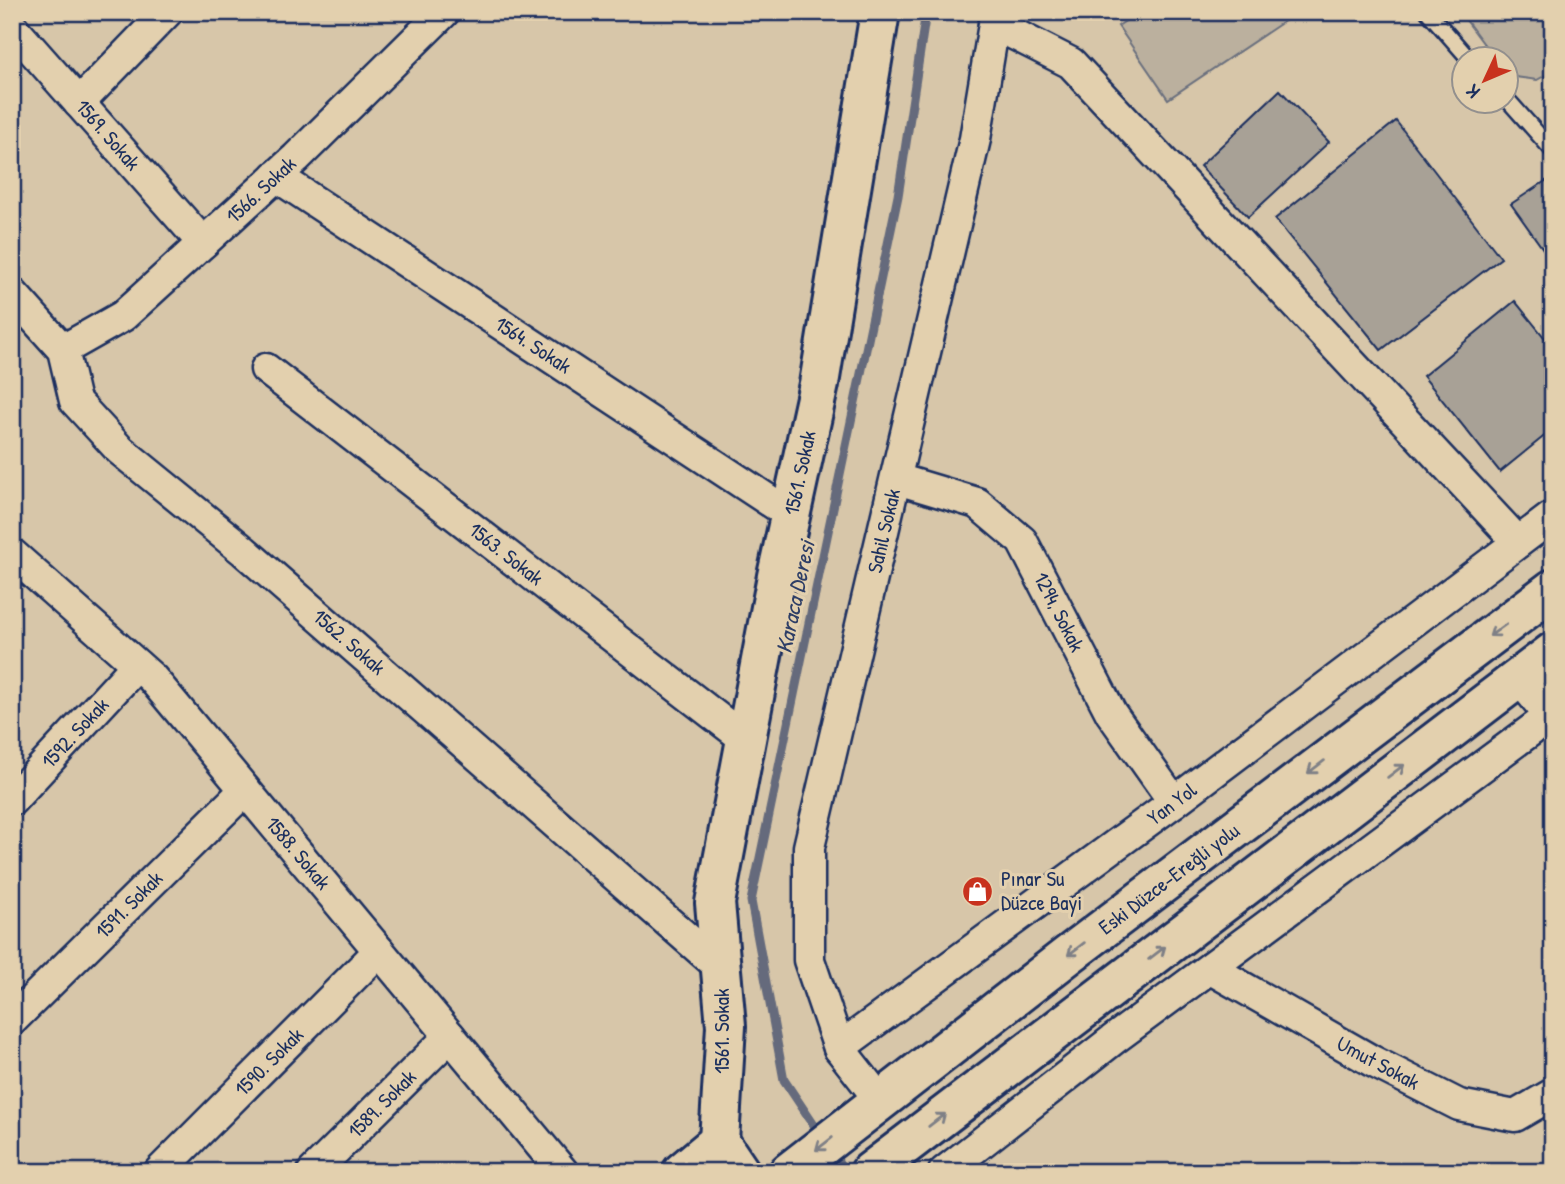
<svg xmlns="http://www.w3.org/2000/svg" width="1565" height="1184" font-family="'Patrick Hand',sans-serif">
<rect width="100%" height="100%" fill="#d7c6a9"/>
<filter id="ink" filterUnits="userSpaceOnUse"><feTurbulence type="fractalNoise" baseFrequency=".0143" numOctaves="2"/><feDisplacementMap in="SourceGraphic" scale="14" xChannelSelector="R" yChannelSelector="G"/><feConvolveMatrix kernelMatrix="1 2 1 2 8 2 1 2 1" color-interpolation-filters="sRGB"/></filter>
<g filter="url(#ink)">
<g fill="#bbb09e" stroke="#6b707e" stroke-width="2">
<polygon points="1139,12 1298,12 1168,99 1118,26"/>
<polygon points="1460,12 1553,12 1553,71 1537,80 1508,76 1506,60 1495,59"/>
</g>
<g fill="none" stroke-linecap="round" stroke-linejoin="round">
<g stroke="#656b7c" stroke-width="9">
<polyline points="822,1137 784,1080 751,901 898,196 926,12"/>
<polyline points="832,1152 845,1172"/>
</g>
</g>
<g fill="#a8a196" stroke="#1b2f5e" stroke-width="2">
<polygon points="1280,90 1329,142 1248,217 1200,166"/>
<polygon points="1396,121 1501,258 1381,350 1275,219"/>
<polygon points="1553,176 1553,263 1511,204"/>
<polygon points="1515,301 1553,348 1553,429 1500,472 1423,376"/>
</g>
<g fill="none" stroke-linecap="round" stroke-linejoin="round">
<defs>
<g id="lane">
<polyline points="1428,12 1470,60"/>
<polyline points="1506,98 1553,151"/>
</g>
<g id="street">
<polyline points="994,24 1071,63 1518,542"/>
<polyline points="12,27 203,243"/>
<polyline points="79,103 167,12"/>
<polyline points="276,176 791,515"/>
<polyline points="12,293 63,350 75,401 120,450 244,551 721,968"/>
<polyline points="63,350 123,316 296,158 444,12"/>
<polyline points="266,369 745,739"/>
<polyline points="897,479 977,503 1022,541 1111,713 1174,802"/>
<polyline points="12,554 152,678 563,1172"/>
<polyline points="1518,677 1550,716"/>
<polyline points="12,800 137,665"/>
<polyline points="1211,969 1372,1061 1459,1105 1515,1116 1553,1094"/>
<polyline points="12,1020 245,790"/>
<polyline points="839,1048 809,960 809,847 975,139 996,12"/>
<polyline points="879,1099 839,1048 1174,802 1553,516"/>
<polyline points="159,1172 379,951"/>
<polyline points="313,1172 450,1036"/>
<polyline points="944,1172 1114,1039 1553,714"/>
</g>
<g id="secondary">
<polyline points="719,1141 726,1026 715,903 777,576 819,384 880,12"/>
<polyline points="719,1141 740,1172"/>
<polyline points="682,1172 719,1141"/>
</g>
<g id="primary">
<polyline points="789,1172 1067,956 1553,589"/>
<polyline points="870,1172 1553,652"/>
</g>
</defs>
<use href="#lane" stroke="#1b2f5e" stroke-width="19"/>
<use href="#street" stroke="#1b2f5e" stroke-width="35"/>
<use href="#secondary" stroke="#1b2f5e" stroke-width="44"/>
<use href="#primary" stroke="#1b2f5e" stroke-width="44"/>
<use href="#lane" stroke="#e3d0ae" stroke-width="14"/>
<use href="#street" stroke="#e3d0ae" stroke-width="30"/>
<use href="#secondary" stroke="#e3d0ae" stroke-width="38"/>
<use href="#primary" stroke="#e3d0ae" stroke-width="38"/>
</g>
<defs><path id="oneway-shaft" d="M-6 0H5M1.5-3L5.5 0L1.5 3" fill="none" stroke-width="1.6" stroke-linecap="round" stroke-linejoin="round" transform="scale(1.75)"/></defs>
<g stroke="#7f8086">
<use href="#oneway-shaft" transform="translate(1498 630) rotate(144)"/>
<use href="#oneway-shaft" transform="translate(1316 767) rotate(143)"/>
<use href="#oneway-shaft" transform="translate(1396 771) rotate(-37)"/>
<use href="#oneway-shaft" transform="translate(1076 949) rotate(143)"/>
<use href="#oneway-shaft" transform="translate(1157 953) rotate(-37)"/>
<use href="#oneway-shaft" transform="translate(937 1120) rotate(-38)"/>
<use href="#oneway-shaft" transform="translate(824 1144) rotate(142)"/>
</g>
</g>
<defs>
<symbol id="shop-disc" viewBox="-11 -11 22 22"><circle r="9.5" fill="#c8321e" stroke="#e3d0ae"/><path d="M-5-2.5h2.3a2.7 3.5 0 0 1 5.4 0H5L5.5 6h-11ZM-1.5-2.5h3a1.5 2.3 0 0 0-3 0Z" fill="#fff"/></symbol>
</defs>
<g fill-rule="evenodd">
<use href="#shop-disc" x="960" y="874" width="35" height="35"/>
</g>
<g text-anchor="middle" stroke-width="6" stroke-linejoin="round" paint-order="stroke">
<g font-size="21" fill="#1b2f5e" stroke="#e3d0ae">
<text transform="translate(108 135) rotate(49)" y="7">1569. Sokak</text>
<text transform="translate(261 190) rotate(-43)" y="7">1566. Sokak</text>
<text transform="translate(533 345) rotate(33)" y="7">1564. Sokak</text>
<text transform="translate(800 473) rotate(-78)" y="7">1561. Sokak</text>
<text transform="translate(884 531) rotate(-77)" y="7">Sahil Sokak</text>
<text transform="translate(506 554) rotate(38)" y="7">1563. Sokak</text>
<text transform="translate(1059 612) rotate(63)" y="7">1294, Sokak</text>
<text transform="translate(349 642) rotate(41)" y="7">1562. Sokak</text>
<text transform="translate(75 733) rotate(-47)" y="7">1592. Sokak</text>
<text transform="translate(1172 804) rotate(-37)" y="7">Yan Yol</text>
<text transform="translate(298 853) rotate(50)" y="7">1588. Sokak</text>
<text transform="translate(1169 879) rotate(-37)" y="7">Eski Düzce-Ereğli yolu</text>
<text transform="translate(129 905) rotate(-45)" y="7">1591. Sokak</text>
<text transform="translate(722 1031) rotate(-90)" y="7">1561. Sokak</text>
<text transform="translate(269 1062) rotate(-45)" y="7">1590. Sokak</text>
<text transform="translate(1378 1063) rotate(28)" y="7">Umut Sokak</text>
<text transform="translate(382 1104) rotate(-45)" y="7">1589. Sokak</text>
</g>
<g font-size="21" fill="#1b2f5e" stroke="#e3d0ae" text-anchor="start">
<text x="1001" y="886">Pınar Su<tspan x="1001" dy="24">Düzce Bayi</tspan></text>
</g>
<g font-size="23" font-style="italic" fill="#2e3e66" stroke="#e3d0ae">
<text transform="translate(795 597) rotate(-78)" y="8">Karaca Deresi</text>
</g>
</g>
<rect width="1565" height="1184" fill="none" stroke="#e3d0ae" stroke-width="42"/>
<rect x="21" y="21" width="1523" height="1142" fill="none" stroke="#1b2f5e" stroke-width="2.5" filter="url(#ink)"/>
<g transform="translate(1485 80) rotate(226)"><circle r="33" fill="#e3d0ae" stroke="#93908e" stroke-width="2"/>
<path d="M0-5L12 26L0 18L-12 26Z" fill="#c8321e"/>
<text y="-10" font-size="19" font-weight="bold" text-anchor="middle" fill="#1b2f5e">K</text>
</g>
</svg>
